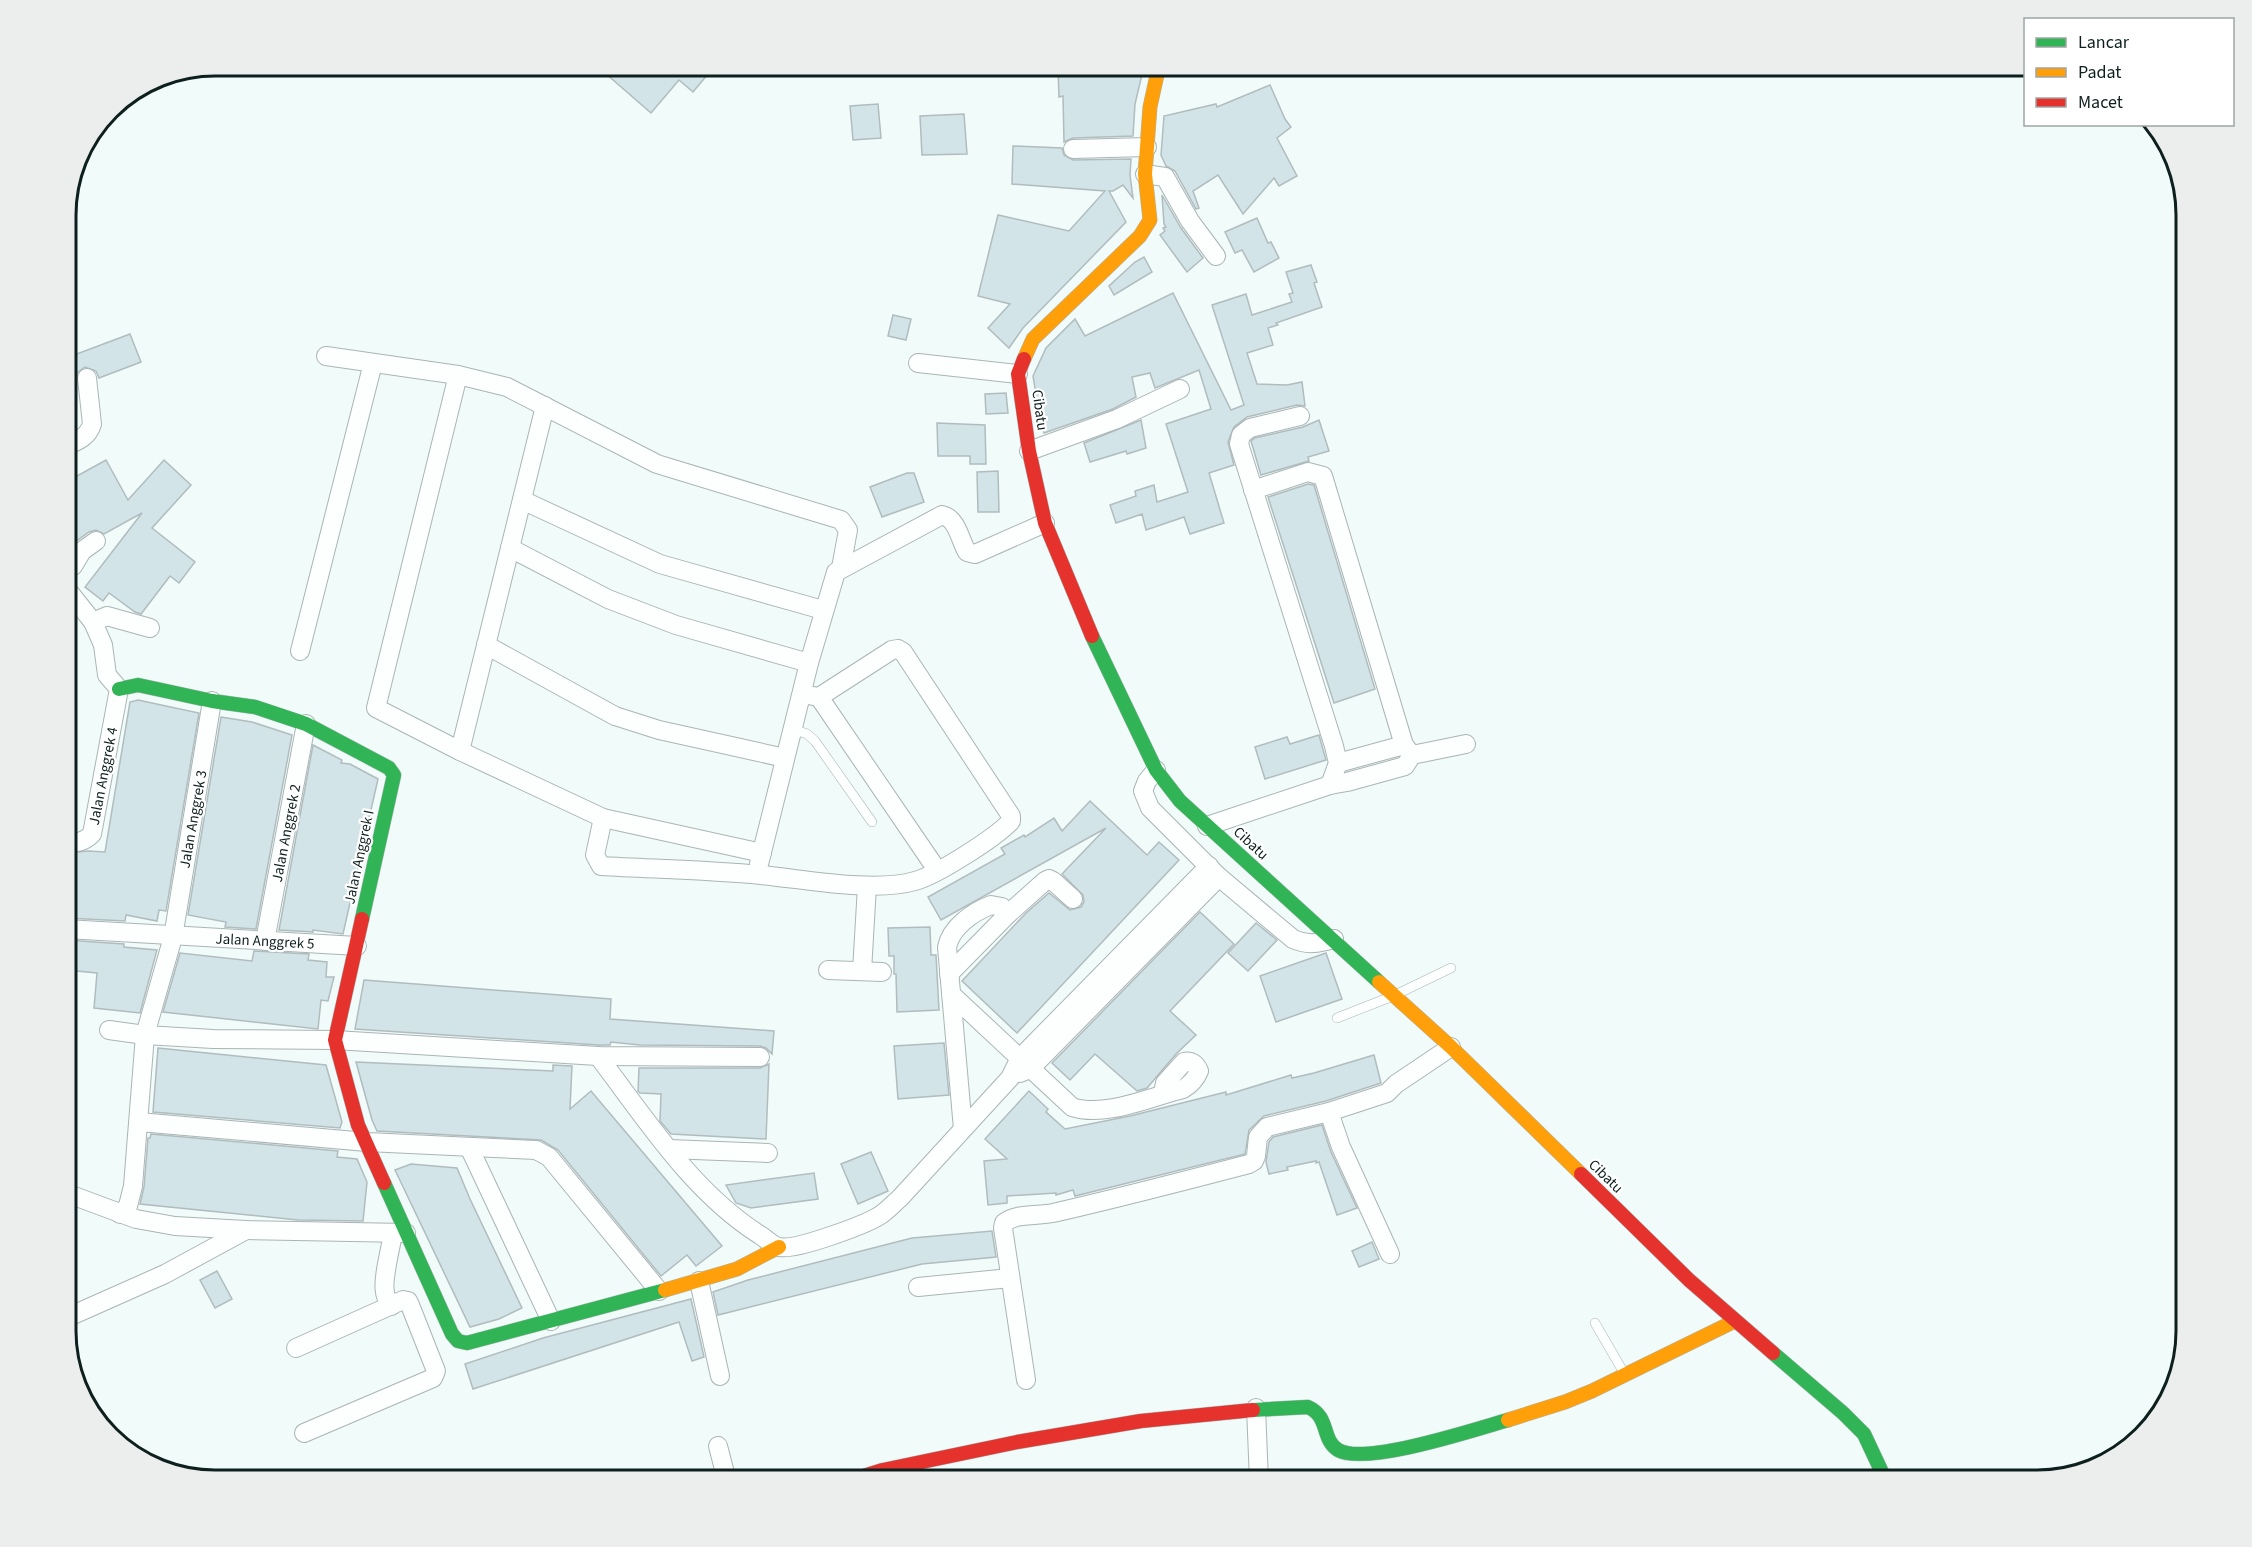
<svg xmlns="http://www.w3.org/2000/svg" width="2252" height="1547" font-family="'Source Sans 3',sans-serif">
<rect width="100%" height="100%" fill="#f1fbfa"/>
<g fill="#d2e4e8" stroke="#b0bcbe" stroke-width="1.5">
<polygon points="597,66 698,66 708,74 693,92 679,80 651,113"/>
<polygon points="1082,66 1144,66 1135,104 1133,136 1073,138 1064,142 1063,96 1059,97 1058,70 1082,69"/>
<polygon points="1270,85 1285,119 1291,127 1277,138 1297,176 1279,186 1274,178 1243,214 1218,175 1193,191 1199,208 1196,209 1175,171 1166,166 1161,155 1164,116 1216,104 1217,107"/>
<polygon points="878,104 881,138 853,140 850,106"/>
<polygon points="964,114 967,154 922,155 920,116"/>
<polygon points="1013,146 1062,148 1064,155 1073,160 1131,159 1130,175 1133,198 1123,185 1113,191 1109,191 1126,222 1023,328 1009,348 988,328 1010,304 978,296 998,215 1069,231 1105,191 1012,184"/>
<polygon points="1162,195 1181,228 1203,258 1187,272 1160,235 1165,231 1163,228 1166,227 1164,224"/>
<polygon points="1257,218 1268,243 1271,242 1279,258 1254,272 1242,250 1235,253 1225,232"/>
<polygon points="1144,257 1152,272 1114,295 1109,286 1135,262"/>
<polygon points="1311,265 1317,282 1314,283 1322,307 1276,323 1278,325 1268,328 1273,345 1247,353 1257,384 1287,385 1302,382 1305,406 1297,405 1247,417 1234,427 1228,442 1234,465 1209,473 1224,523 1190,534 1184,517 1146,530 1142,514 1116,523 1110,505 1136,496 1135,491 1154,485 1157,502 1188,492 1166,424 1211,409 1199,370 1155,388 1150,373 1132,377 1136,397 1113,409 1044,433 1041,425 1033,376 1046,348 1075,319 1085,336 1173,293 1231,410 1244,405 1212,305 1246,294 1252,315 1292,302 1289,294 1293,293 1286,272"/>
<polygon points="893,315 911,319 906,340 888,336"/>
<polygon points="130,334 141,362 99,378 96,371 85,367 77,373 76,380 66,384 66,358"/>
<polygon points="1006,393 1008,413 986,414 985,394"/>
<polygon points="1141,420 1146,448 1127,454 1126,451 1090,462 1084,443"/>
<polygon points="1319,420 1329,451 1308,457 1309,461 1261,475 1251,441 1255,438 1303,427"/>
<polygon points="937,423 985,425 986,464 970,464 970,456 938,456"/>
<polygon points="106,460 128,500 164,460 191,485 152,528 195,562 179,583 170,576 141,614 135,612 109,593 103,601 85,587 142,513 104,534 96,530 89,532 75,542 66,555 66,482"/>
<polygon points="998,471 999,512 978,512 977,472"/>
<polygon points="907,473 914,473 924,502 882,517 870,487"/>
<polygon points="1308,484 1314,485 1375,689 1334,703 1268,497"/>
<polygon points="138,700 199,713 166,911 159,910 157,921 126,915 125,921 66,918 66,853 88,851 105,852 130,702"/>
<polygon points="221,717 252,722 292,735 256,929 225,927 226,922 188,915"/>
<polygon points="1319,735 1326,760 1265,779 1255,747 1287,737 1290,744"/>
<polygon points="313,745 342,760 341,763 350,764 378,779 343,934 313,930 313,932 279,930"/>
<polygon points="1090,801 1147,855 1159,842 1179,860 1017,1033 962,981 1026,913 1049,893 1070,910 1081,907 1084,902 1083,895 1062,874 1106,828 941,920 928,897 1005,854 1001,848 1024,835 1025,837 1054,818 1062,831"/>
<polygon points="1200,912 1234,944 1170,1011 1196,1035 1176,1054 1147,1088 1137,1091 1095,1054 1070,1080 1052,1063"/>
<polygon points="1256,923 1277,940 1248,971 1228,953"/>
<polygon points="930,927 931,955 936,955 939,1010 897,1012 896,974 894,974 894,956 889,956 888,928"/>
<polygon points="66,940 124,944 124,947 157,950 140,1013 94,1008 97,973 66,970"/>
<polygon points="254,951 309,954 308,960 327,962 326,977 334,977 328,1001 321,1000 318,1029 163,1012 180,953 252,961"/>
<polygon points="1326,953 1342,999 1276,1022 1260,976"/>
<polygon points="364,980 611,999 610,1019 774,1031 772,1054 766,1048 760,1046 640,1045 611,1042 610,1045 598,1045 355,1029"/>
<polygon points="944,1043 949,1095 898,1099 894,1046"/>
<polygon points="158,1048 326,1065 342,1122 340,1128 153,1112"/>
<polygon points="1374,1055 1381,1083 1326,1101 1264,1116 1249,1130 1245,1154 1075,1196 1073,1190 1056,1195 1056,1193 1007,1196 1007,1203 988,1205 984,1161 1007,1159 985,1139 1029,1091 1048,1109 1046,1112 1065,1129 1130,1116 1226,1092 1226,1095 1291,1075 1292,1078 1314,1073"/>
<polygon points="356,1062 553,1071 553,1065 572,1066 570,1109 591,1091 722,1246 696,1266 687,1255 661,1276 558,1150 541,1140 377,1131 372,1120"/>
<polygon points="769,1064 766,1139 671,1134 660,1121 661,1094 640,1093 638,1091 639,1068 760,1068"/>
<polygon points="1322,1125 1331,1152 1357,1208 1337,1215 1319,1162 1316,1163 1316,1161 1287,1167 1288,1170 1269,1174 1266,1162 1269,1142 1273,1137"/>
<polygon points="151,1134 338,1151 337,1157 357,1159 367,1182 363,1221 298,1220 140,1204 144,1187 148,1138 150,1138"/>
<polygon points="871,1152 888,1191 858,1204 841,1164"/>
<polygon points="411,1164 457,1168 470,1199 522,1308 499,1319 470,1327 395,1170"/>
<polygon points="814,1173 818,1199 751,1208 736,1203 726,1185"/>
<polygon points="992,1231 996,1257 922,1264 718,1315 713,1292 748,1280 912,1238"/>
<polygon points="1372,1242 1379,1259 1359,1267 1352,1251"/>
<polygon points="217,1271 232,1299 215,1308 200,1280"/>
<polygon points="691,1299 704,1357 692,1361 679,1322 473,1389 465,1364 543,1338"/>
</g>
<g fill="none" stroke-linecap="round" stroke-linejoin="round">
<defs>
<g id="lane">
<polyline points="793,729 807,734 815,741 872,822"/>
<polyline points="1337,1018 1393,996 1451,968"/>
<polyline points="1595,1323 1624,1373"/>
</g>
<g id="street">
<polyline points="1073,149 1147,147"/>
<polyline points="1145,174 1165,177 1190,221 1216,256"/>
<polyline points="326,356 458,375 507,387 657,464 841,520 848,530 841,568"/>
<polyline points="918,363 1018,374"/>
<polyline points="458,375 376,708 460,751 603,818 762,853"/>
<polyline points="1300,416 1250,428 1241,435 1239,444 1334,746 1338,763 1330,785"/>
<path d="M 66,446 C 78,441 88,437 92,424 L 87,378"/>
<polyline points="1029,451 1117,419 1180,389"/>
<polyline points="1253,490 1308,472 1323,476 1404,745 1412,755"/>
<polyline points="522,500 660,564 823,610"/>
<polyline points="510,548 608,599 676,625 809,663"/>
<polyline points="66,570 73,566 82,551 96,541"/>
<path d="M 66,588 L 93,622 L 103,645 L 107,675 L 119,689 L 92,834 C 84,842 78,843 66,842"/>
<polyline points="93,622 107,616 150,628"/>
<polyline points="486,645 615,716 659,730 785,758"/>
<polyline points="300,651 373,363"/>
<polyline points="819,697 937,870"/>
<polyline points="460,751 545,406"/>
<polyline points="1338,763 1404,745"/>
<path d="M 1156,770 L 1147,781 L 1143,791 L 1150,808 L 1219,877 L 1293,939 C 1308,946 1319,943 1334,939"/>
<path d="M 603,818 L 595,855 L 601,866 C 654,869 708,870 761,875 C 804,879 874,893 915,881 C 937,875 995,838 1011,821 L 1011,816 L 903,652 L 898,649 L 892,650 L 819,697 L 802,694"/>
<polyline points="1207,826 1330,785 1347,782 1405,766 1412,755 1466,744"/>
<path d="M 759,864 L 809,663 L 836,572 L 942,515 C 957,518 960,540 967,552 L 975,554 L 1045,523"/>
<polyline points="66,929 357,946"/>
<polyline points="265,941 306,724"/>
<polyline points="828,970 882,972"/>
<polyline points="862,971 867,886"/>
<polyline points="949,974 1008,914 1045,881 1049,879 1053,881 1073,899"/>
<path d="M 951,994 L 1072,1107 C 1105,1118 1150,1097 1183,1089 C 1190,1085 1196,1078 1199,1071 C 1196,1064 1191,1060 1184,1062 L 1165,1083 L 1163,1093"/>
<polyline points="109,1030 145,1035 213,1039 335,1040 598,1056 760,1057"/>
<path d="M 598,1056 C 646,1119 692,1192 760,1235 C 765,1238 773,1246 779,1247 C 795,1251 864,1225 879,1216 C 887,1211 893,1204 900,1198 L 1010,1078 L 1020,1058 L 1209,866"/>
<polyline points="1020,1073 1030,1069 1219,877"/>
<polyline points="1329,1112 1341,1147 1390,1254"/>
<polyline points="139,1122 367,1142 536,1150 549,1157 659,1291"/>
<path d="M 963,1129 L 947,947 C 951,927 973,912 991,905 L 1002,907 L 1008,914"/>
<polyline points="469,1147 551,1321"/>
<polyline points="669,1149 768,1153"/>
<polyline points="66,1193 136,1219 175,1226 246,1230 406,1233"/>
<polyline points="120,1214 128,1206 133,1186 145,1035 173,937 212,701"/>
<polyline points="699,1281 720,1376"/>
<polyline points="918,1287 1010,1278"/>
<path d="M 391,1306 C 389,1302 385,1297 385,1292 C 382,1280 391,1247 393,1233"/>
<polyline points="66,1318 165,1274 246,1230"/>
<polyline points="296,1348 403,1300 408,1301 410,1305 436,1371 433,1378 304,1433"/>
<path d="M 1026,1380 L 1003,1228 L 1004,1223 C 1016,1213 1037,1216 1053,1213 C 1119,1198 1184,1181 1249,1164 L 1254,1161 L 1256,1156 L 1258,1137 L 1267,1127 L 1329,1112 L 1387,1093 L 1396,1084 L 1451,1047"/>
<polyline points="1256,1408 1259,1481"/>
<polyline points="718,1446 727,1481"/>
<polyline points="1199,1481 1200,1481"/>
</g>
<g id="fast">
<polyline points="1092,636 1156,770 1180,801 1379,982"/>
<polyline points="119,689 138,685 212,701 255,707 306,724 389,768 394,775 362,919"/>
<polyline points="384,1183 452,1334 458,1341 467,1343 665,1290"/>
<polyline points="1773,1353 1843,1413 1864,1434 1886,1481"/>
<path d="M 1253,1410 L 1308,1407 C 1330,1417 1321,1439 1338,1450 C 1365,1466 1476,1429 1508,1420"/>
</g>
<g id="slow">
<polyline points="1024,359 1033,339 1140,236 1150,220 1145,174 1150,107 1159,66"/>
<polyline points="1379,982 1451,1047 1581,1174"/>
<polyline points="665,1290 737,1269 779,1247"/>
<polyline points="1508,1420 1565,1402 1592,1391 1735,1321"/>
</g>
<g id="jam">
<polyline points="1024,359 1018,374 1029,451 1045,523 1092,636"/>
<polyline points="362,919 335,1040 358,1125 384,1183"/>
<polyline points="1581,1174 1689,1280 1773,1353"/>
<polyline points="848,1481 883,1470 1017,1442 1141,1421 1253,1410"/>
</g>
</defs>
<use href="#lane" stroke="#a9b5b4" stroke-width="10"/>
<use href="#street" stroke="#a9b5b4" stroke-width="20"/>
<use href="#fast" stroke="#a9b5b4" stroke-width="15"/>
<use href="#slow" stroke="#a9b5b4" stroke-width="15"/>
<use href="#jam" stroke="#a9b5b4" stroke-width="15"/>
<use href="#lane" stroke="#fdfefe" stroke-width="9"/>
<use href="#street" stroke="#fdfefe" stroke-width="18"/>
<use href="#fast" stroke="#30b455" stroke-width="14"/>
<use href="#slow" stroke="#ff9f0a" stroke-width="14"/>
<use href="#jam" stroke="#e5322d" stroke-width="14"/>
</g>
<g text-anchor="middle" stroke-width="4.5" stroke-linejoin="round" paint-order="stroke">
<g font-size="15" fill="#0e201e" stroke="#fff">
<text transform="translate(1040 410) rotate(82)" y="5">Cibatu</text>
<text transform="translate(103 776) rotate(-79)" y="5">Jalan Anggrek 4</text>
<text transform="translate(193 819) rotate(-80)" y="5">Jalan Anggrek 3</text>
<text transform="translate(286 833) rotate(-79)" y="5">Jalan Anggrek 2</text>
<text transform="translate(1251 843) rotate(42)" y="5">Cibatu</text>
<text transform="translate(359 857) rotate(-78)" y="5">Jalan Anggrek I</text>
<text transform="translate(265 941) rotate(3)" y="5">Jalan Anggrek 5</text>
<text transform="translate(1606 1176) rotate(44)" y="5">Cibatu</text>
</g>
</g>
<path d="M0 0H2252V1547H0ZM215 76H2037A139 139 0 0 1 2176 215V1331A139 139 0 0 1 2037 1470H215A139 139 0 0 1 76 1331V215A139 139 0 0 1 215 76Z" fill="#eceded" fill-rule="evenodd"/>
<path fill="none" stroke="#0e201e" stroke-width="3" d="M215 76H2037A139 139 0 0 1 2176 215V1331A139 139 0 0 1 2037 1470H215A139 139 0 0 1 76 1331V215A139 139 0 0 1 215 76Z"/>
<rect x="2024" y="18" width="210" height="108" fill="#ffffff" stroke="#9fa6a5" stroke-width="1.5"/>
<rect x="2036" y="38" width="30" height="9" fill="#30b455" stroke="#9fa6a5" stroke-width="1.5"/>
<text x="2078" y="48" font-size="18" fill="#0e201e">Lancar</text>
<rect x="2036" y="68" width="30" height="9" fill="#ff9f0a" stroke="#9fa6a5" stroke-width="1.5"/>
<text x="2078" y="78" font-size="18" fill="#0e201e">Padat</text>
<rect x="2036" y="98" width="30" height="9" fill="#e5322d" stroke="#9fa6a5" stroke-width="1.5"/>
<text x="2078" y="108" font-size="18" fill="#0e201e">Macet</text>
</svg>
